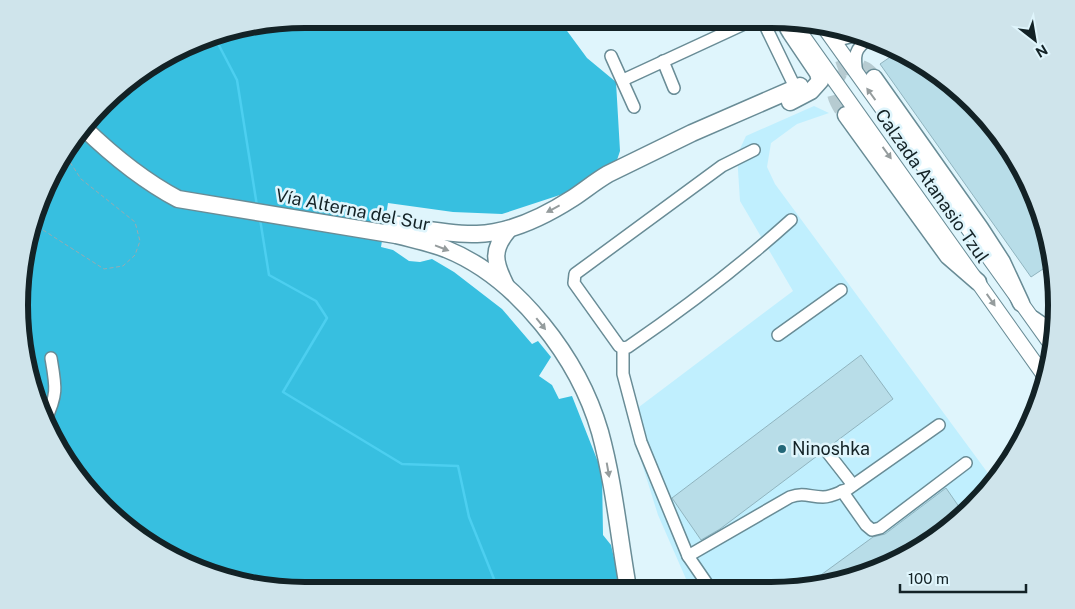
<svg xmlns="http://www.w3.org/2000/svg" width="1075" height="609" font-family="'Public Sans',sans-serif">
<rect width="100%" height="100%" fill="#dff5fc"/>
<polygon fill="#c0effe" points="814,106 829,113 797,124 771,143 767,167 775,184 993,480 973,506 929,542 863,575 808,588 690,588 658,515 627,416 793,291 740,201 737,155 746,136"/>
<polygon fill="#37bfe0" points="304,19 556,19 559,20 587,58 616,82 620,151 615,166 566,193 502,214 453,212 388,203 381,247 393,250 409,261 420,262 432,259 454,272 502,309 532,344 538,341 551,357 539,376 552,385 559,399 572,396 602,472 603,535 611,545 621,588 286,590 230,580 161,552 108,508 111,499 82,481 40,414 19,323 29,230 67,146 131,78 213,34"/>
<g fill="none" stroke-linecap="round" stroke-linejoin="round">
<g stroke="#4ccff0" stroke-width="2.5">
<polyline points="213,34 237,80 257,206"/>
<polyline points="260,219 269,275 316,301 327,318 283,392 402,464 458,466 469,517 498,589"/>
</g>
</g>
<g fill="#b8dde8" stroke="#90b4bf">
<polygon points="899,51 914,57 997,131 1047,231 1049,265 1031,277 880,64"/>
<polygon points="861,355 893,399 830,446 824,447 821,453 720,529 701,540 672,498"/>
<polygon points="946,488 964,514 929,542 863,575 803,588 873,537 885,534"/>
</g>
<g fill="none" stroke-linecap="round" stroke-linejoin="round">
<g stroke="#b6cbd1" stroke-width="16" stroke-dasharray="16 8" stroke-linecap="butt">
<path d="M 840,72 C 829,88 836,101 846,115"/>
<path d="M 816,79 C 836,71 857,56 874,78"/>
</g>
<defs>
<g id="minor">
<polyline points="762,19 792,81"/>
<polyline points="832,39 842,39 862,34"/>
<polyline points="611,56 634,107"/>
<polyline points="663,61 674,88"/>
<path d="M 857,74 C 854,55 854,49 870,38"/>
<polyline points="623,80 755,19"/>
<polyline points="1034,317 1053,330"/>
<polyline points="778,335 841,290"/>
<polyline points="623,348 619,346 574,283 575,274 722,166 754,150"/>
<polyline points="623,348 623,374 641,442 688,556 710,588"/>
<path d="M 623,348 L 628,347 C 685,308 740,266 791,220"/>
<path d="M 45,421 C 58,394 56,387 51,358"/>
<polyline points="828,453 853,485"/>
<polyline points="842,491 866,525 872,530 880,528 966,463"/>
<path d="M 688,556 L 790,497 C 804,492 810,497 823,497 C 832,497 840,492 848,489 L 939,425"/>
</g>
<g id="major">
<polyline points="823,26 1052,346"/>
<polyline points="800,32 1043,374"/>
</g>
<g id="highway">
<polyline points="789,19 788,28 791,33 818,73 820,81 811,91 790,102"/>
<polyline points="874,78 980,228 1002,262 1021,303"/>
<polyline points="846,115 948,256 978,282"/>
<path d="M 84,128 C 113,156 142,180 178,199 L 396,235 C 413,239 430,243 446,249 C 518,278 579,359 600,432 C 614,483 619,537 628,588"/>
<path d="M 392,224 C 420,228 449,235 477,234 C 511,233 545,216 573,198 C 585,190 596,181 608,174 L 692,133 L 800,86"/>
<path d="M 506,286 C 494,262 491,250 509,229"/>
</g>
</defs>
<use href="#minor" stroke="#698c96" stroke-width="14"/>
<use href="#major" stroke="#698c96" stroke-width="16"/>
<use href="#highway" stroke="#698c96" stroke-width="19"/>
<polyline stroke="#97abb1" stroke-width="1" stroke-dasharray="4 2.5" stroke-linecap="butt" points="32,223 104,269 123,266 135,255 140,241 135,222 81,179 64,153"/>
<use href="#minor" stroke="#fff" stroke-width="11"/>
<use href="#major" stroke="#fff" stroke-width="14"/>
<use href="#highway" stroke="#fff" stroke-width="16"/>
</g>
<defs><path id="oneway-solid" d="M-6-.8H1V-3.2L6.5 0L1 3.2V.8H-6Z" transform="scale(1.25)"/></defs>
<g fill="#959c9d">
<use href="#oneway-solid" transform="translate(871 94) rotate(-126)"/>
<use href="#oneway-solid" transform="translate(887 153) rotate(54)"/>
<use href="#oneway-solid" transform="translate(553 209) rotate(152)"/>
<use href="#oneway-solid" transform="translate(442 248) rotate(21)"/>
<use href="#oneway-solid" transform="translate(991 300) rotate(55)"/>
<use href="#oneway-solid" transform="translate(541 324) rotate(51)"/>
<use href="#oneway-solid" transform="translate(608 470) rotate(80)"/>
</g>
<circle fill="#236778" stroke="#dff5fc" stroke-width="2" cx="782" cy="449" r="5"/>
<g text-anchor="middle" stroke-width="5" stroke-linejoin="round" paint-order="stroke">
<g font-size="18" fill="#132226" stroke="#dff5fc">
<text transform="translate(932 186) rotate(55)" y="6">Calzada Atanasio Tzul</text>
<text transform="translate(353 210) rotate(11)" y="6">Vía Alterna del Sur</text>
</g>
<g font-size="18" fill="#132226" stroke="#dff5fc" text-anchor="start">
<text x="792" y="455">Ninoshka</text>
</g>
</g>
<path d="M0 0H1075V609H0ZM305 28H771A277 277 0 0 1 1048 305V305A277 277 0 0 1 771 582H305A277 277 0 0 1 28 305V305A277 277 0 0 1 305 28Z" fill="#cfe4eb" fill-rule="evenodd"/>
<path fill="none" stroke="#132226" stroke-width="6" d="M305 28H771A277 277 0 0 1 1048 305V305A277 277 0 0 1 771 582H305A277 277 0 0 1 28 305V305A277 277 0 0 1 305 28Z"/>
<g transform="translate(1035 40) rotate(149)" stroke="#dff5fc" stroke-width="4" paint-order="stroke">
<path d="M0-4L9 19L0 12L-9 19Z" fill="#132226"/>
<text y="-8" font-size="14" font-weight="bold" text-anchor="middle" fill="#132226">N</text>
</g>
<path d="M900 584v8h126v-8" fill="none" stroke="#132226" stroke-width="2.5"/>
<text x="908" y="584" font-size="15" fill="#132226" stroke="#dff5fc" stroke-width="4" paint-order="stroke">100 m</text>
</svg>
